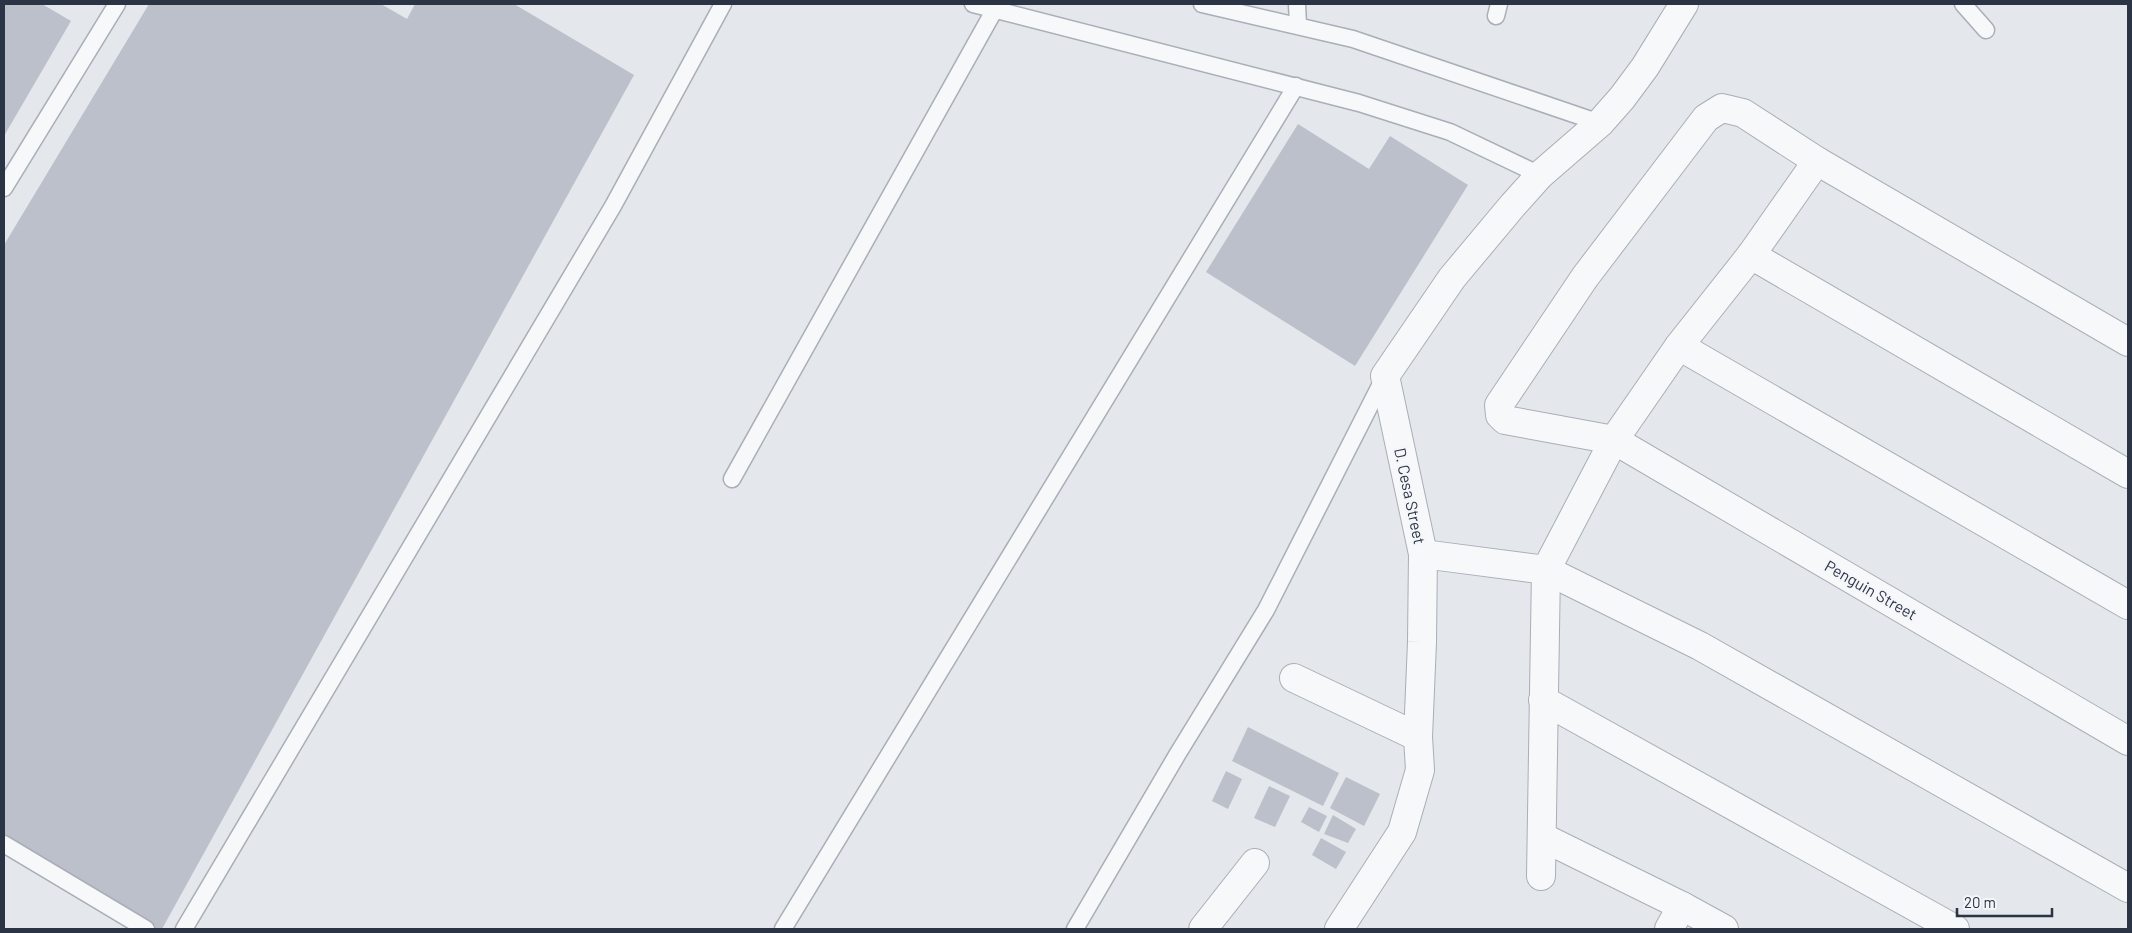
<svg xmlns="http://www.w3.org/2000/svg" width="2132" height="933" font-family="Barlow,sans-serif">
<rect width="100%" height="100%" fill="#e4e7ec"/>
<g fill="#bbc0ca">
<polygon points="4,4 42,4 71,21 4,136"/>
<polygon points="149,4 381,4 407,19 415,4 514,4 634,75 162,929 155,929 4,838 4,245"/>
<polygon points="1298,124 1369,169 1390,136 1468,185 1355,366 1206,272"/>
<polygon points="1248,727 1339,773 1323,806 1232,761"/>
<polygon points="1226,771 1242,779 1228,809 1212,801"/>
<polygon points="1346,777 1380,794 1364,826 1330,808"/>
<polygon points="1269,786 1290,796 1275,827 1254,818"/>
<polygon points="1309,807 1327,816 1319,832 1301,822"/>
<polygon points="1333,815 1356,829 1348,843 1324,834"/>
<polygon points="1321,838 1346,852 1336,869 1312,855"/>
</g>
<g fill="none" stroke-linecap="round" stroke-linejoin="round">
<defs>
<g id="lane">
<polyline points="973,4 1359,103 1450,132 1540,175"/>
<polyline points="1202,4 1353,39 1600,123"/>
<polyline points="1297,4 1298,25"/>
<polyline points="1963,4 1986,30"/>
<polyline points="1496,16 1499,4"/>
<polyline points="4,188 117,4"/>
<polyline points="732,479 995,9"/>
<polyline points="4,844 146,929"/>
<polyline points="184,929 613,206 723,4"/>
<polyline points="783,929 1296,86"/>
<polyline points="1075,929 1177,755 1266,610 1384,378"/>
</g>
<g id="street">
<polyline points="1751,255 2128,474"/>
<polyline points="2128,342 1817,161 1743,113 1722,108 1706,118 1585,277 1499,405 1500,415 1505,420 1614,440 2128,741"/>
<polyline points="1679,346 2128,605"/>
<polyline points="1423,554 1546,570 1700,646 2128,888"/>
<polyline points="1294,678 1418,737"/>
<polyline points="1543,700 1955,929"/>
<polyline points="1542,837 1682,906 1724,929"/>
<polyline points="1541,876 1546,570 1614,440 1679,346 1751,255 1817,161"/>
<polyline points="1203,929 1255,863"/>
<polyline points="1339,929 1402,832 1420,770 1418,737 1422,642 1423,554 1385,376 1452,278 1513,205 1540,175 1600,123 1622,98 1645,67 1684,4"/>
<polyline points="1669,929 1682,906"/>
</g>
</defs>
<use href="#lane" stroke="#a9aeb7" stroke-width="19"/>
<use href="#street" stroke="#a9aeb7" stroke-width="30"/>
<use href="#lane" stroke="#f7f8fa" stroke-width="16"/>
<use href="#street" stroke="#f7f8fa" stroke-width="28"/>
</g>
<g text-anchor="middle" stroke-width="4.5" stroke-linejoin="round" paint-order="stroke">
<g font-size="16" fill="#2b3445" stroke="#f4f6f9">
<text transform="translate(1410 496) rotate(78)" y="6">D. Cesa Street</text>
<text transform="translate(1871 590) rotate(30)" y="6">Penguin Street</text>
</g>
</g>
<rect width="2132" height="933" fill="none" stroke="#2b3445" stroke-width="10"/>
<path d="M1957 908v8h95v-8" fill="none" stroke="#2b3445" stroke-width="2.5"/>
<text x="1964" y="908" font-size="15" fill="#2b3445" stroke="#f4f6f9" stroke-width="4" paint-order="stroke">20 m</text>
</svg>
